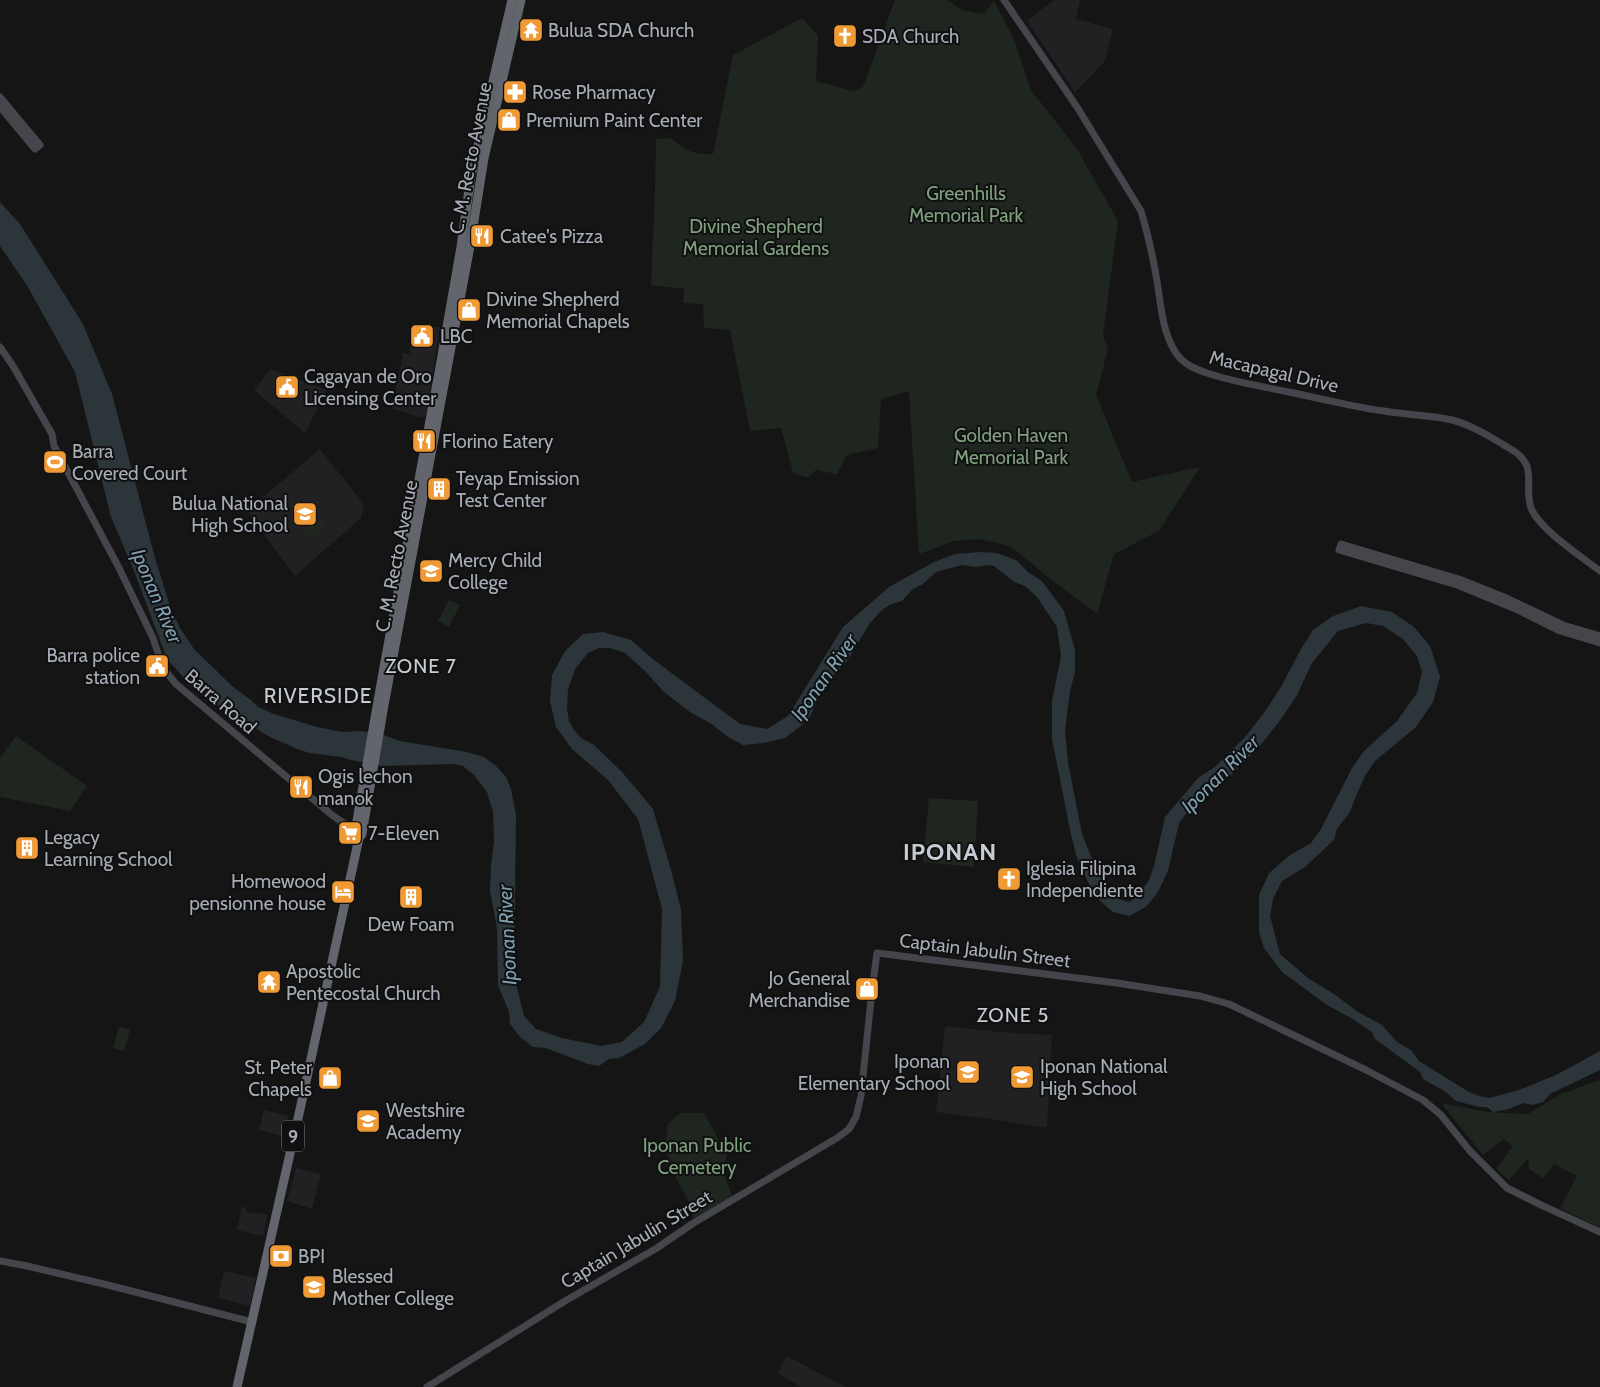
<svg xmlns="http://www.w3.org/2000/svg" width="1600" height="1387" font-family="Cabin,sans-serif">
<rect width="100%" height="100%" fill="#151516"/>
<g fill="#212123">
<polygon points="1054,0 1080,0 1076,19 1113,29 1105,61 1091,76 1075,92 1027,21"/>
<polygon points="440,327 426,416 421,418 392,408 403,353 410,354 410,328"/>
<polygon points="270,369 327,390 305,433 254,390"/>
<polygon points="320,449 364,504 361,518 295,576 247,511"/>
<polygon points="945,1026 1000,1032 1052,1035 1047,1128 990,1119 936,1112"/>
<polygon points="264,1110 288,1116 283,1136 259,1130"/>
<polygon points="296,1168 321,1174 312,1209 287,1201"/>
<polygon points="242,1205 249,1213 268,1214 263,1236 237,1230"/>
<polygon points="224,1271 256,1278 250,1306 218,1298"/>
<polygon points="787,1356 846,1387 801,1387 778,1373"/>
</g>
<g fill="#1f261f">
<path d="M 895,0 L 947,0 L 962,10 L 983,14 L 994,1 L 1014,39 L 1031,90 L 1077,149 L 1118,221 L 1103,336 L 1108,349 L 1096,395 L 1132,482 L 1200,467 L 1159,531 L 1114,554 L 1097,614 L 1053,581 L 1010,546 L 979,539 L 954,541 L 919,554 L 909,391 L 881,399 L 878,448 L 847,455 L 837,474 L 816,470 L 808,478 L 793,473 L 781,428 L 750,431 L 730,330 L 704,328 L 703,304 L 683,303 L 684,289 L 651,285 L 655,190 L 656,139 L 671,138 C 685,151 695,155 713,154 L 733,55 L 802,18 L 818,36 L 816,81 L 853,91 L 863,87 Z"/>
<polygon points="55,451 65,468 54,474 45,457"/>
<polygon points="320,517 326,525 309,538 303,529"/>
<polygon points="449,600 460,605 449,627 438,621"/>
<polygon points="16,736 87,786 70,811 0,797 0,758"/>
<polygon points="929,798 978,801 974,867 923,862"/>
<polygon points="119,1027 130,1030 124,1051 113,1048"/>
<polygon points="1600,1080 1600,1228 1560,1208 1577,1176 1554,1164 1543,1178 1529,1169 1528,1158 1509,1180 1496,1169 1513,1146 1504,1139 1483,1155 1441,1103 1488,1112 1528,1114 1561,1094"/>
<polygon points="680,1113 704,1113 727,1155 723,1170 734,1202 695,1225 688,1200 678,1182 665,1149 668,1124"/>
</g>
<polygon fill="#2b353a" points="0,202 20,224 83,324 112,394 155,558 171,609 180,628 194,649 232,686 252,701 258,707 274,714 317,727 343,732 360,731 381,734 400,741 467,752 484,757 496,766 506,777 511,789 516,815 514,975 524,1016 536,1029 562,1038 601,1046 622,1042 644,1022 660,987 662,909 638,819 608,780 572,749 556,727 550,701 552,675 565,651 583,634 603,632 631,640 654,660 740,724 767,729 788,716 843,627 889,587 934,562 955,554 980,552 997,553 1016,560 1028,572 1042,581 1064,611 1075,650 1075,672 1070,691 1065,731 1068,762 1082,834 1099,876 1109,891 1119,899 1130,902 1140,893 1149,880 1154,866 1165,817 1199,777 1215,767 1246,736 1266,710 1281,687 1301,649 1313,630 1333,616 1361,606 1392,612 1414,627 1430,646 1440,677 1433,702 1416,727 1375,761 1365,776 1355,798 1350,812 1337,829 1334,840 1305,867 1282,881 1273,899 1270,916 1280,954 1308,978 1334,994 1358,1012 1382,1025 1397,1042 1411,1050 1419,1061 1469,1092 1479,1096 1489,1098 1519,1090 1556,1075 1600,1051 1600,1070 1550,1094 1543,1102 1532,1105 1523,1103 1509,1109 1493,1112 1487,1107 1479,1107 1456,1101 1446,1092 1423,1079 1420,1072 1375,1039 1372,1032 1351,1018 1327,1005 1282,972 1264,948 1259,932 1259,895 1269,873 1290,855 1311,843 1321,829 1352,768 1364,751 1397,721 1417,693 1422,672 1417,656 1403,639 1383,626 1366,623 1338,631 1312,663 1297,695 1281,719 1260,746 1226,780 1210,790 1192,806 1179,823 1168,871 1158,892 1146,907 1129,916 1113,912 1100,901 1089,884 1077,858 1071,835 1052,739 1052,701 1061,656 1057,627 1037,597 1025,586 1014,582 994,566 988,565 975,567 962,565 936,572 923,584 913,589 902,601 892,604 883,609 870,623 847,661 823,687 811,715 802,725 785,738 764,743 743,745 728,737 713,725 690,712 664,692 646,672 625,653 610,648 599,648 588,653 575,669 568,689 567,709 569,721 574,730 581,738 594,745 622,772 653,809 671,870 681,910 683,961 675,1001 661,1028 645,1044 619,1058 609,1059 599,1066 588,1064 546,1048 533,1047 520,1037 510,1024 509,1012 498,985 497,928 490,891 491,866 494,841 493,812 487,792 474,775 463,766 453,764 381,766 351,760 341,757 309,753 295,748 270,737 203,696 192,687 167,659 134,571 111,517 75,372 28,287 0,246"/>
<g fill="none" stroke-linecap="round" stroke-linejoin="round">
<g stroke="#44464b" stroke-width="7">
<path d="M 1004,0 L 1077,107 L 1141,211 C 1148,234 1153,257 1157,281 C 1161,305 1162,332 1176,353 C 1183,364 1195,369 1207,373 C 1233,382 1261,386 1288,392 C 1320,398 1352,407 1384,411 C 1407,415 1430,415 1452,420 C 1472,425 1492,438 1509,448 C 1540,465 1523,484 1531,508 C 1539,529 1582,557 1600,571"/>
<polyline points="0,97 40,145 35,149 0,107"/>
<polyline points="0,347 13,366 52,434 54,446 118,566 153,638 163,668 176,684 332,815 358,833"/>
<polyline points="1600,636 1563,625 1504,597 1459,579 1341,544 1339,550 1457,585 1518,610 1560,631 1600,643"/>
<polyline points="0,1261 27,1266 108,1285 252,1322"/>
<polyline points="427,1387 565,1301 657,1248 692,1224 837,1138 849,1129 856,1117 861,1096 872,990 877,953 1117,983 1200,996 1229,1004 1366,1070 1423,1100 1441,1115 1470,1151 1507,1188 1541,1205 1600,1232"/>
</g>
<g stroke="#62666c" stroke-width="9">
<polyline points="359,838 355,832 384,667 440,367 461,247 471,176 512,0"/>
<polyline points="237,1387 299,1114 359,838 362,834 384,705 470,246 484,158 521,0"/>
</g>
</g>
<defs>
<symbol id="temple-square" viewBox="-11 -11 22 22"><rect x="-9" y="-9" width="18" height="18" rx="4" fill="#ef9a34" stroke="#101011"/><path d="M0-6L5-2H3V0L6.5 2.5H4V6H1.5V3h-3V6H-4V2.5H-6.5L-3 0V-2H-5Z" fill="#fff"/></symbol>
<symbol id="church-square" viewBox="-11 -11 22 22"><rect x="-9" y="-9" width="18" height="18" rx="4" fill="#ef9a34" stroke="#101011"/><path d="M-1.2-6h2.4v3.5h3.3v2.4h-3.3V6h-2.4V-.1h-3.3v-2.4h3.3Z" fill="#fff"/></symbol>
<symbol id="pharmacy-square" viewBox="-11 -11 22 22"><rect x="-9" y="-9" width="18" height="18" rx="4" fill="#ef9a34" stroke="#101011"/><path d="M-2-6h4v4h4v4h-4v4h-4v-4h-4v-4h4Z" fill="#fff"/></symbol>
<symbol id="shop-square" viewBox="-11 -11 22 22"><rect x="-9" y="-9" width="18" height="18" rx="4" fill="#ef9a34" stroke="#101011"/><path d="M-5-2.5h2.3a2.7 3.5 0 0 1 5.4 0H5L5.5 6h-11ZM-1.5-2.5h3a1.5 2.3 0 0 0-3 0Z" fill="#fff"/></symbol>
<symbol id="restaurant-square" viewBox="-11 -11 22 22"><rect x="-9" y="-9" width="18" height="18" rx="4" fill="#ef9a34" stroke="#101011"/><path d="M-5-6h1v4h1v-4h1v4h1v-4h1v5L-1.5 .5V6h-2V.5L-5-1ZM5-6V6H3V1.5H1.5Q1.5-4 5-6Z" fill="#fff"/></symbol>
<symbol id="civic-square" viewBox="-11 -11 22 22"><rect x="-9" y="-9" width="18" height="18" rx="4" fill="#ef9a34" stroke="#101011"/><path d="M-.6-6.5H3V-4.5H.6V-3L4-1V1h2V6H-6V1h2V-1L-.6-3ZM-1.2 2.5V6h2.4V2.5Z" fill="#fff"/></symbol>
<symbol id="stadium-square" viewBox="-11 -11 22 22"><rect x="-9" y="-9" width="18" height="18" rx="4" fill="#ef9a34" stroke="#101011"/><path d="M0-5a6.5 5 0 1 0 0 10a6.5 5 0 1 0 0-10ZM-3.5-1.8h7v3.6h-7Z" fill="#fff"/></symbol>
<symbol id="building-square" viewBox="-11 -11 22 22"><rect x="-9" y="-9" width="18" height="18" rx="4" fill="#ef9a34" stroke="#101011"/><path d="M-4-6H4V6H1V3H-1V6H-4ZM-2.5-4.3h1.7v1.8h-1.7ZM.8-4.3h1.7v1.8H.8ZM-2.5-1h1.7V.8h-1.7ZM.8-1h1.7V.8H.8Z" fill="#fff"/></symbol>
<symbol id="school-square" viewBox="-11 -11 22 22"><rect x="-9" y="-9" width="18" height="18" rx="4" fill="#ef9a34" stroke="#101011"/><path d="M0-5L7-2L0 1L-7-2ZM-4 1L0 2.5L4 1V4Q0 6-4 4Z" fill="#fff"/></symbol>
<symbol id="university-square" viewBox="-11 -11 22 22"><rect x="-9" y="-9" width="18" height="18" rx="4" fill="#ef9a34" stroke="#101011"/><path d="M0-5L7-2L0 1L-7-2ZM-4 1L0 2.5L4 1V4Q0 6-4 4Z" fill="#fff"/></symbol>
<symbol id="supermarket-square" viewBox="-11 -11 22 22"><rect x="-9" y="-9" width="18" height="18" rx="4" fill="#ef9a34" stroke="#101011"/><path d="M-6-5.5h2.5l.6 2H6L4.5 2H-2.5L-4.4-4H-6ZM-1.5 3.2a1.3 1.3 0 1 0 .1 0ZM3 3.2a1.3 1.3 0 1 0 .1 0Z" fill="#fff"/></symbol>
<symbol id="hotel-square" viewBox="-11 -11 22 22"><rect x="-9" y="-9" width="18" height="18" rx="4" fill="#ef9a34" stroke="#101011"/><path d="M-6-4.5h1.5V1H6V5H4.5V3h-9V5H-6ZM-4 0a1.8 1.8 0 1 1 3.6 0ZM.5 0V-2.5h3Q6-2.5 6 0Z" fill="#fff"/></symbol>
<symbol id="bank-square" viewBox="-11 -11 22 22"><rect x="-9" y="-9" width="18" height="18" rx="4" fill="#ef9a34" stroke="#101011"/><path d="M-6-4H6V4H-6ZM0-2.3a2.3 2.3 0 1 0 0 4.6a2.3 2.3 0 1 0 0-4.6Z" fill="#fff"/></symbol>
</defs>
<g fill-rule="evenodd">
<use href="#temple-square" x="517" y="16" width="28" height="28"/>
<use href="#church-square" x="831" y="22" width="28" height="28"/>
<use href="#pharmacy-square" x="501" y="78" width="28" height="28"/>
<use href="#shop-square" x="495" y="106" width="28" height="28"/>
<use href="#restaurant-square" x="468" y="222" width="28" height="28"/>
<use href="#shop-square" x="455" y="296" width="28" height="28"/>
<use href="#civic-square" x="408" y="322" width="28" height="28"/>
<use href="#civic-square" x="273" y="373" width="28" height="28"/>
<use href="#restaurant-square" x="410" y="427" width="28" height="28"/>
<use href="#stadium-square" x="41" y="448" width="28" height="28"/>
<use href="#building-square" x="425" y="475" width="28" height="28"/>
<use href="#school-square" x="291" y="500" width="28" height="28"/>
<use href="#university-square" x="417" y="557" width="28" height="28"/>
<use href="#civic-square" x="143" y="652" width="28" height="28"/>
<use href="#restaurant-square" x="287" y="773" width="28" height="28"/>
<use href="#supermarket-square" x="336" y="819" width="28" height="28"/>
<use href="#building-square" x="13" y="834" width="28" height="28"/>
<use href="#church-square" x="995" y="865" width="28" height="28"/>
<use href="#hotel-square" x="329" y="878" width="28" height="28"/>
<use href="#building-square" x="397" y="883" width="28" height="28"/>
<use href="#temple-square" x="255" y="968" width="28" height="28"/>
<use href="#shop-square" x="853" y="975" width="28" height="28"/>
<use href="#school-square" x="954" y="1058" width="28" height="28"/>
<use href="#school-square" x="1008" y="1063" width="28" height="28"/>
<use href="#shop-square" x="316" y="1064" width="28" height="28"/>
<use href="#school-square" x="354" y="1107" width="28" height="28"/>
<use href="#bank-square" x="267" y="1242" width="28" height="28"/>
<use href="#university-square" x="300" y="1273" width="28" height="28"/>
</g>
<g text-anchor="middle" stroke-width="4" stroke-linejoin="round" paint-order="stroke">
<rect fill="#101011" stroke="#7a7e84" stroke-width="1" x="282" y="1120.5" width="22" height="31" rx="4"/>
<g font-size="18" font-weight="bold" fill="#a7adb6">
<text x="293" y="1142">9</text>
</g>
<g font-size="19" fill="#a7adb6" stroke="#101011" text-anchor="start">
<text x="548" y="37">Bulua SDA Church</text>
<text x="862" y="43">SDA Church</text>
<text x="532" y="99">Rose Pharmacy</text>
<text x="526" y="127">Premium Paint Center</text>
<text x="500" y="243">Catee's Pizza</text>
<text x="486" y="306">Divine Shepherd<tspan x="486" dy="22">Memorial Chapels</tspan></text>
<text x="440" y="343">LBC</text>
<text x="304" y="383">Cagayan de Oro<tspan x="304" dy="22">Licensing Center</tspan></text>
<text x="442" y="448">Florino Eatery</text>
<text x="72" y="458">Barra<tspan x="72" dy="22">Covered Court</tspan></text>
<text x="456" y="485">Teyap Emission<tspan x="456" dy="22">Test Center</tspan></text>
<text x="288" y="510" text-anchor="end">Bulua National<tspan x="288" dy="22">High School</tspan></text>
<text x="448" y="567">Mercy Child<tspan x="448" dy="22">College</tspan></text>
<text x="140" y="662" text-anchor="end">Barra police<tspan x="140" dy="22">station</tspan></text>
<text x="318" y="783">Ogis lechon<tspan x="318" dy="22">manok</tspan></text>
<text x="368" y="840">7-Eleven</text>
<text x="44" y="844">Legacy<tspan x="44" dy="22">Learning School</tspan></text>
<text x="1026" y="875">Iglesia Filipina<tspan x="1026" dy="22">Independiente</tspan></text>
<text x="326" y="888" text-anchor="end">Homewood<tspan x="326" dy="22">pensionne house</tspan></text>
<text x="411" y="931" text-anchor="middle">Dew Foam</text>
<text x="286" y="978">Apostolic<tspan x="286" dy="22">Pentecostal Church</tspan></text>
<text x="850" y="985" text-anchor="end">Jo General<tspan x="850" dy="22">Merchandise</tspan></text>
<text x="950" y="1068" text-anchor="end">Iponan<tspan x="950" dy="22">Elementary School</tspan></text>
<text x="1040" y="1073">Iponan National<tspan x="1040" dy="22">High School</tspan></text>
<text x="312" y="1074" text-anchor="end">St. Peter<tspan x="312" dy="22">Chapels</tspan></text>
<text x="386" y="1117">Westshire<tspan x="386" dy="22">Academy</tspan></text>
<text x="298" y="1263">BPI</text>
<text x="332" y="1283">Blessed<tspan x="332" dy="22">Mother College</tspan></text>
</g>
<g font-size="19" fill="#a7adb6" stroke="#101011">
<text transform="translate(470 158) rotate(-79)" y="7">C. M. Recto Avenue</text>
<text transform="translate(1274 371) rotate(13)" y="7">Macapagal Drive</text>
<text transform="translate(396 556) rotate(-79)" y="7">C. M. Recto Avenue</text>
<text transform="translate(221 701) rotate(41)" y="7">Barra Road</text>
<text transform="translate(985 950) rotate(7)" y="7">Captain Jabulin Street</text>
<text transform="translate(636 1239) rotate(-31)" y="7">Captain Jabulin Street</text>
</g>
<g font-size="19" fill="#80a17e" stroke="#101011">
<text x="966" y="200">Greenhills<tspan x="966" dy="22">Memorial Park</tspan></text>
<text x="756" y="233">Divine Shepherd<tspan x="756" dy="22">Memorial Gardens</tspan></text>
<text x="1011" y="442">Golden Haven<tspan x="1011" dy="22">Memorial Park</tspan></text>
<text x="697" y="1152">Iponan Public<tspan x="697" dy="22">Cemetery</tspan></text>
</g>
<g font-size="20" font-style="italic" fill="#7e9fb1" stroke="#101011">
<text transform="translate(157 596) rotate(67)" y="7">Iponan River</text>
<text transform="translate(824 677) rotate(-55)" y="7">Iponan River</text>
<text transform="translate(1220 774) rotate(-45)" y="7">Iponan River</text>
<text transform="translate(507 935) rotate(-93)" y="7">Iponan River</text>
</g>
<g font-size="20" letter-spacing="1" fill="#c7ccd2" stroke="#101011">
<text x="421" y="673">ZONE 7</text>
<text x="1013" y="1022">ZONE 5</text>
</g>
<g font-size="21" letter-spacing="1" fill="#c7ccd2" stroke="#101011">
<text x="318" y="703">RIVERSIDE</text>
</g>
<g font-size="24" font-weight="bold" letter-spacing="1" fill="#c7ccd2" stroke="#101011">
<text x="950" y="860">IPONAN</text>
</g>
</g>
</svg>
